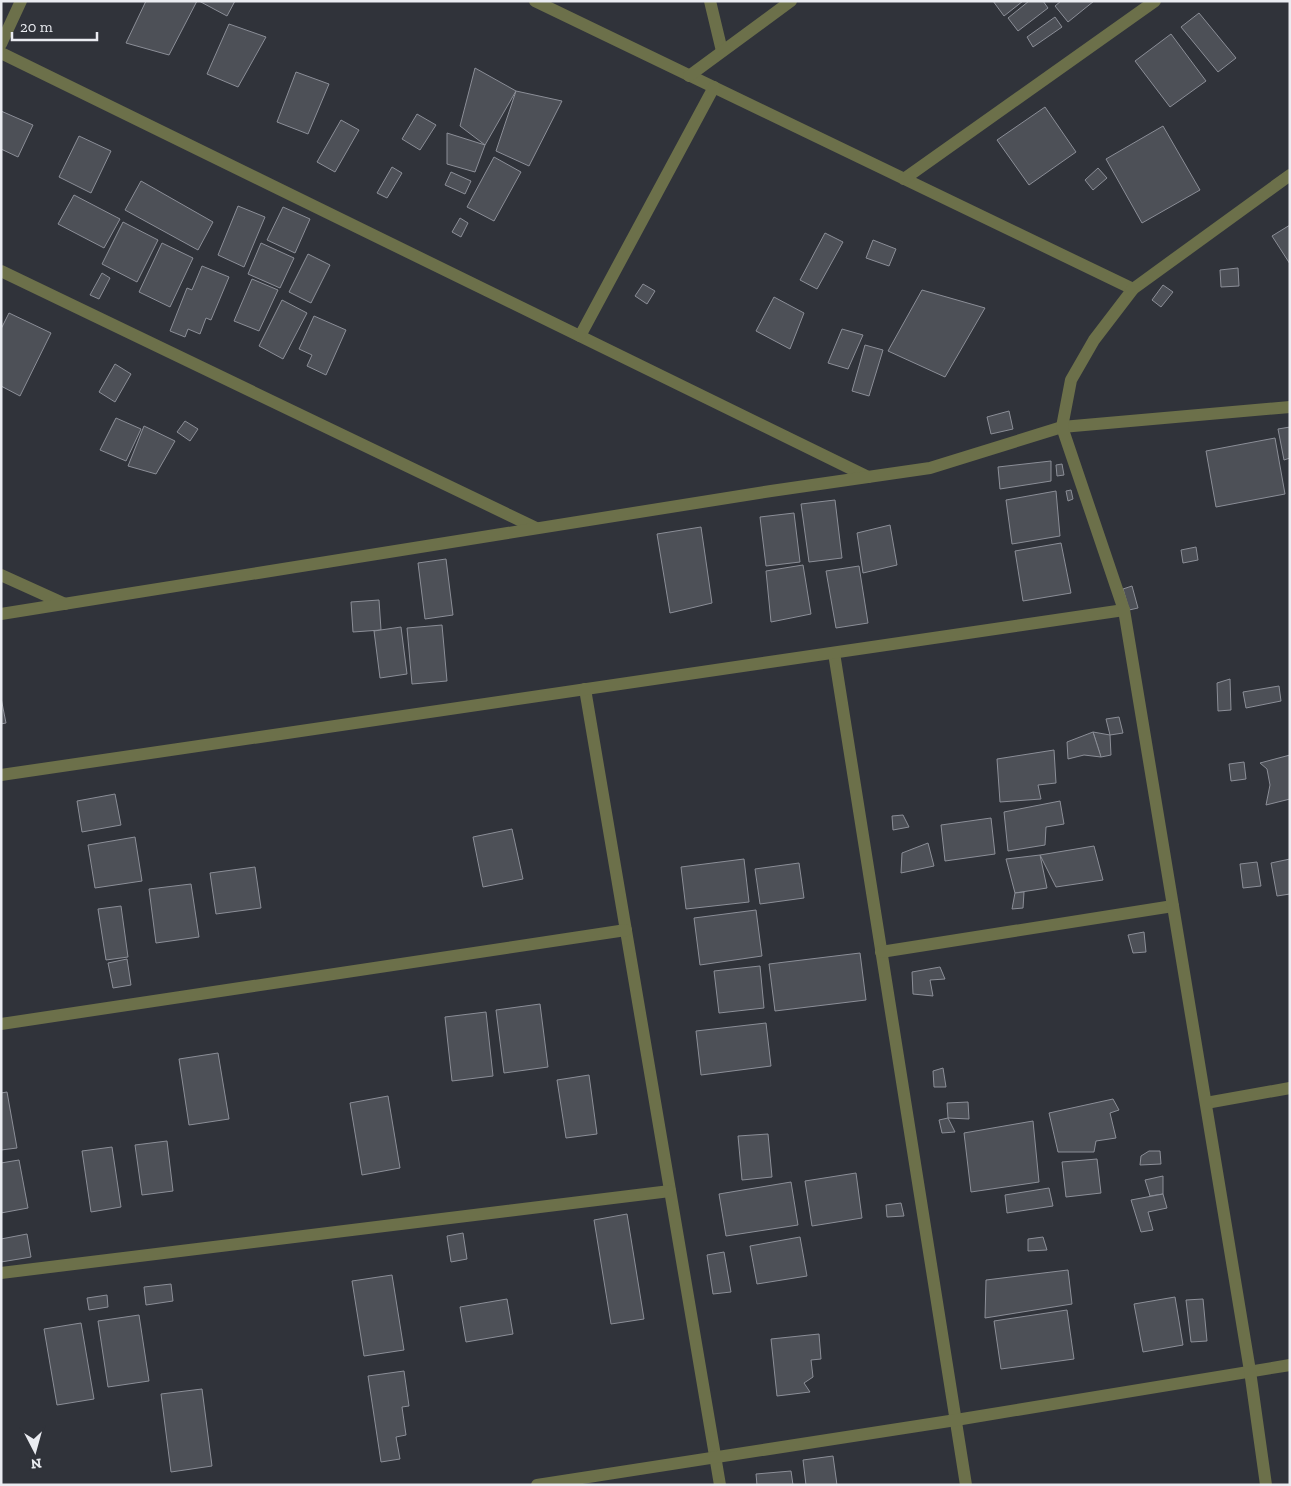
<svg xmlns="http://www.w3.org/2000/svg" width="1291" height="1486" font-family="'Zilla Slab',serif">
<rect width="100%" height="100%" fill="#30333a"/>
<g fill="#4d5057" stroke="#8b8e97">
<polygon points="146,1 197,1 169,55 126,43"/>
<polygon points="199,1 235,1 227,16"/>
<polygon points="993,1 1023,1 1004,16"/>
<polygon points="1029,1 1043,1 1048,8 1018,31 1008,18"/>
<polygon points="1061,1 1094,1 1068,22 1055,6"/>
<polygon points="1199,13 1236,58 1218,72 1181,27"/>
<polygon points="1055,17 1062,27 1033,47 1027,37"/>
<polygon points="229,24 266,37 238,87 207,74"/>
<polygon points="1171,34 1206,81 1170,107 1135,61"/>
<polygon points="475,68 516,91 485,145 460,126"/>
<polygon points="296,72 329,84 308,134 277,122"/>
<polygon points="516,91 562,101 529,166 496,151"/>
<polygon points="1045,107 1076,152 1029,185 997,140"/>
<polygon points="1,111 33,125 18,157 1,149"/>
<polygon points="417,114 436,125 420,150 402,139"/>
<polygon points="341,120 359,130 335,172 317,162"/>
<polygon points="1163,126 1200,190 1142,223 1106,159"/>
<polygon points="447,133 485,145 475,172 447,164"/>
<polygon points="79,136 111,151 91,193 59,177"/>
<polygon points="494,157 521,172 494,221 467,207"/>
<polygon points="392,167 402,173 387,198 377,193"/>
<polygon points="1098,168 1107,178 1093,190 1085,180"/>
<polygon points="451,172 471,181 465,194 445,185"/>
<polygon points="141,181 213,222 198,250 125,210"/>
<polygon points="74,195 120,219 104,248 58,224"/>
<polygon points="238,206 265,217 244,267 218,255"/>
<polygon points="283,207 310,219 295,253 267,240"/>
<polygon points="460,218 468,223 461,237 452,232"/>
<polygon points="123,222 158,240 137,282 102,264"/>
<polygon points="1290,225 1290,264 1272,236"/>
<polygon points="825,233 843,242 817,289 800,280"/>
<polygon points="873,240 896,249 889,266 866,258"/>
<polygon points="162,243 193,258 170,307 139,292"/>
<polygon points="261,243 294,258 280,288 248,274"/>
<polygon points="308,254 330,265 311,303 289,292"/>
<polygon points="202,266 229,277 211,320 206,318 200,334 188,329 185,337 170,331 187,288 192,290"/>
<polygon points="1238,268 1239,286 1221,287 1220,270"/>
<polygon points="102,273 110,278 99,299 90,295"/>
<polygon points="252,279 278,290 259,331 234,321"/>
<polygon points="643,284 655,291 647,304 635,296"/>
<polygon points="1163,285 1173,292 1161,307 1152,300"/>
<polygon points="922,290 985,308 945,377 888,351"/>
<polygon points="774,297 804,313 790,349 756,331"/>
<polygon points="282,300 307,313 283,359 259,346"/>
<polygon points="9,313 51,333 20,396 1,386 1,329"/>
<polygon points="314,316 346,330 326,375 307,366 312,355 299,349"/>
<polygon points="842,329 863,335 848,369 828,363"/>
<polygon points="865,345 883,350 869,396 852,391"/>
<polygon points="115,364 131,374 115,402 99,392"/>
<polygon points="1009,411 1013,429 991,434 987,417"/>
<polygon points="116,418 141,429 126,461 100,450"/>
<polygon points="185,421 198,429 190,441 177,432"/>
<polygon points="144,426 175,441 156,474 128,466"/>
<polygon points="1290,427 1290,458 1284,460 1278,429"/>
<polygon points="1275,438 1285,494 1216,507 1206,451"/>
<polygon points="1051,461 1051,481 1000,489 998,467"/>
<polygon points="1062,464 1064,475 1057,476 1056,465"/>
<polygon points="1071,490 1073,499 1068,501 1066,491"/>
<polygon points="1056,491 1060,536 1012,544 1006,500"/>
<polygon points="835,500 842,558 809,562 801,504"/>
<polygon points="794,513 800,562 766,566 760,517"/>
<polygon points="890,525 897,565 863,573 857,533"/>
<polygon points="701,527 712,603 670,613 657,534"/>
<polygon points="1061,543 1071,593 1023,601 1015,551"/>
<polygon points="1196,547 1198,560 1183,563 1181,550"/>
<polygon points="446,559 453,615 425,619 418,563"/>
<polygon points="803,565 811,614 771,622 766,571"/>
<polygon points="859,566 868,623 836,628 826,571"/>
<polygon points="1132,586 1138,608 1129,610 1123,589"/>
<polygon points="379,600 381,630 353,632 351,602"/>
<polygon points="442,625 447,681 412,684 407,628"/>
<polygon points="401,627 407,674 380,678 374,631"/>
<polygon points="1230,679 1231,710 1218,711 1217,683"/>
<polygon points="1279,686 1281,701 1246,708 1243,692"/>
<polygon points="1,698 6,723 1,724"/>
<polygon points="1119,717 1123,733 1110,735 1106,719"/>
<polygon points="1093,732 1110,735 1111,755 1101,757"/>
<polygon points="1093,732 1101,757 1084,755 1068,759 1067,742"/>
<polygon points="1054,750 1056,783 1038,785 1041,799 1000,802 997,759"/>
<polygon points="1290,755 1290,799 1266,805 1270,785 1267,769 1260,763"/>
<polygon points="1244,762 1246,779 1231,781 1229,764"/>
<polygon points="115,794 121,825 82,832 77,801"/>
<polygon points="1060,801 1064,824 1046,827 1045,845 1008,851 1004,812"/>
<polygon points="903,815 909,827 893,830 892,816"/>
<polygon points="991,818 995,854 945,861 941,825"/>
<polygon points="512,829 523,879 483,887 473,837"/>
<polygon points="135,837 142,881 95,888 88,845"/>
<polygon points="928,843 934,866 901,873 902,853"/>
<polygon points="1094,846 1103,880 1056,887 1040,855"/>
<polygon points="1040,855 1047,888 1015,893 1006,859"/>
<polygon points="744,859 749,902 686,909 681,867"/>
<polygon points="1290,859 1290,894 1277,896 1271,863"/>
<polygon points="1257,862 1261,886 1243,888 1240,864"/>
<polygon points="799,863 804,898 760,904 755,869"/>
<polygon points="255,867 261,908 216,914 210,873"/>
<polygon points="191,884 199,937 156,943 149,889"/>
<polygon points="1024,892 1023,908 1012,909 1015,893"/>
<polygon points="121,906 128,957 106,960 98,909"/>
<polygon points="756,910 762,956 700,965 694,918"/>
<polygon points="1144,932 1146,952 1133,953 1128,935"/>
<polygon points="860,953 866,1000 775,1011 769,964"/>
<polygon points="127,959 131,985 113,988 108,963"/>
<polygon points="760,966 764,1008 719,1013 714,971"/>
<polygon points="940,967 945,979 930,980 933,996 913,994 912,972"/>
<polygon points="540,1004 548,1067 504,1073 496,1010"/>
<polygon points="486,1012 493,1076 452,1081 445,1017"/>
<polygon points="766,1023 771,1066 701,1075 696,1031"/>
<polygon points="218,1053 229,1119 189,1125 179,1059"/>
<polygon points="943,1068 946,1087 934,1087 933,1071"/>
<polygon points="589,1075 597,1134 566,1138 557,1080"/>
<polygon points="7,1092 17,1148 1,1150 1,1093"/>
<polygon points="388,1096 400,1168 362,1175 350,1103"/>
<polygon points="1113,1099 1119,1110 1110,1113 1116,1138 1096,1141 1094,1152 1058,1152 1049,1113"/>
<polygon points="968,1102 969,1119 948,1118 947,1103"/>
<polygon points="948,1118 955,1132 942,1133 939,1120"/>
<polygon points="1033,1121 1039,1182 971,1192 964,1133"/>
<polygon points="768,1134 772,1177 742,1180 738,1136"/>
<polygon points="167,1141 173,1191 142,1195 135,1145"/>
<polygon points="112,1147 121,1207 91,1212 82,1151"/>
<polygon points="1149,1151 1160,1151 1161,1164 1140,1165 1141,1156"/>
<polygon points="1097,1159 1101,1193 1066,1197 1062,1162"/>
<polygon points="19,1160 28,1208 1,1213 1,1163"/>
<polygon points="856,1173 862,1218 812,1226 805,1181"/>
<polygon points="1163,1176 1163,1194 1150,1196 1145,1180"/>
<polygon points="791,1182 798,1225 726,1236 719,1194"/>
<polygon points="1049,1188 1053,1206 1007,1213 1005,1195"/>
<polygon points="1163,1194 1167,1208 1148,1212 1153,1230 1141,1232 1131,1200"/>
<polygon points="901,1203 904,1216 887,1217 886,1205"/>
<polygon points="627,1214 644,1319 611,1324 594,1220"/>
<polygon points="463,1233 467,1259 451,1262 447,1236"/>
<polygon points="27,1234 31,1257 1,1262 1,1239"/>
<polygon points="800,1237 807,1276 757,1284 750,1246"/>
<polygon points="1043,1237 1047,1250 1028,1251 1028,1239"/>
<polygon points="724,1252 731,1292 713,1294 707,1255"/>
<polygon points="1068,1270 1072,1304 985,1318 986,1280"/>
<polygon points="392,1275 404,1350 364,1356 352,1281"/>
<polygon points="171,1284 173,1301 146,1305 144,1287"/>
<polygon points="107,1295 108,1307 89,1310 87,1298"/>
<polygon points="1175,1297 1183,1345 1143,1352 1134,1304"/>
<polygon points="507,1299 513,1334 466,1342 460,1307"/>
<polygon points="1203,1299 1207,1341 1191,1342 1186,1300"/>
<polygon points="1067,1310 1074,1359 1001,1369 994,1321"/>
<polygon points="139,1315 149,1381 108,1387 98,1321"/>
<polygon points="81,1323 94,1399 57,1405 44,1329"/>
<polygon points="819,1334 821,1359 811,1360 813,1377 804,1383 810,1392 777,1396 771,1339"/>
<polygon points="404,1371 409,1406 402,1407 406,1435 396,1437 400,1459 381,1462 368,1376"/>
<polygon points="202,1389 212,1466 171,1472 161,1394"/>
<polygon points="833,1456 837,1485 806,1485 803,1460"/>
<polygon points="791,1471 793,1485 757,1485 756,1474"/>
</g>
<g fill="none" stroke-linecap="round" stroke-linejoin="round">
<g stroke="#6c704a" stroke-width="12">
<polyline points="535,1 1133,289"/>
<polyline points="710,1 722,51"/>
<polyline points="1,44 21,1"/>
<polyline points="1,53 868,477"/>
<polyline points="689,76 791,1"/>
<polyline points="904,179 1155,1"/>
<polyline points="1,271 536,528"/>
<polyline points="580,336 714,87"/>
<polyline points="1,575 65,604"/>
<polyline points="1,614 771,491 930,468 1062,427 1290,407"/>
<polyline points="834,653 966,1485"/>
<polyline points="585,689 720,1485"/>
<polyline points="1,775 1124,610"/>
<polyline points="881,952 1173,906"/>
<polyline points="1,1024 626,930"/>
<polyline points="1206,1103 1290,1088"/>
<polyline points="1,1273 670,1191"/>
<polyline points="537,1485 956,1420 1290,1365"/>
<polyline points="1266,1485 1250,1371 1124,610 1062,427 1071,380 1094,340 1133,289 1290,175"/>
</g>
</g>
<rect width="1291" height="1486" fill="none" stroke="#eaecf1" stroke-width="5"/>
<g transform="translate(35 1451) rotate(174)" stroke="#30333a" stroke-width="4" paint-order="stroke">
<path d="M0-4L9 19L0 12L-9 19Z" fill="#eaecf1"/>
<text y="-8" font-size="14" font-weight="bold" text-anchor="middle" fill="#eaecf1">N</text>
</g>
<path d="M12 32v8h85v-8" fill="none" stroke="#eaecf1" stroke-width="2.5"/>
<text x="20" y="32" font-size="15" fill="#eaecf1" stroke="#30333a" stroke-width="4" paint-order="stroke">20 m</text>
</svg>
